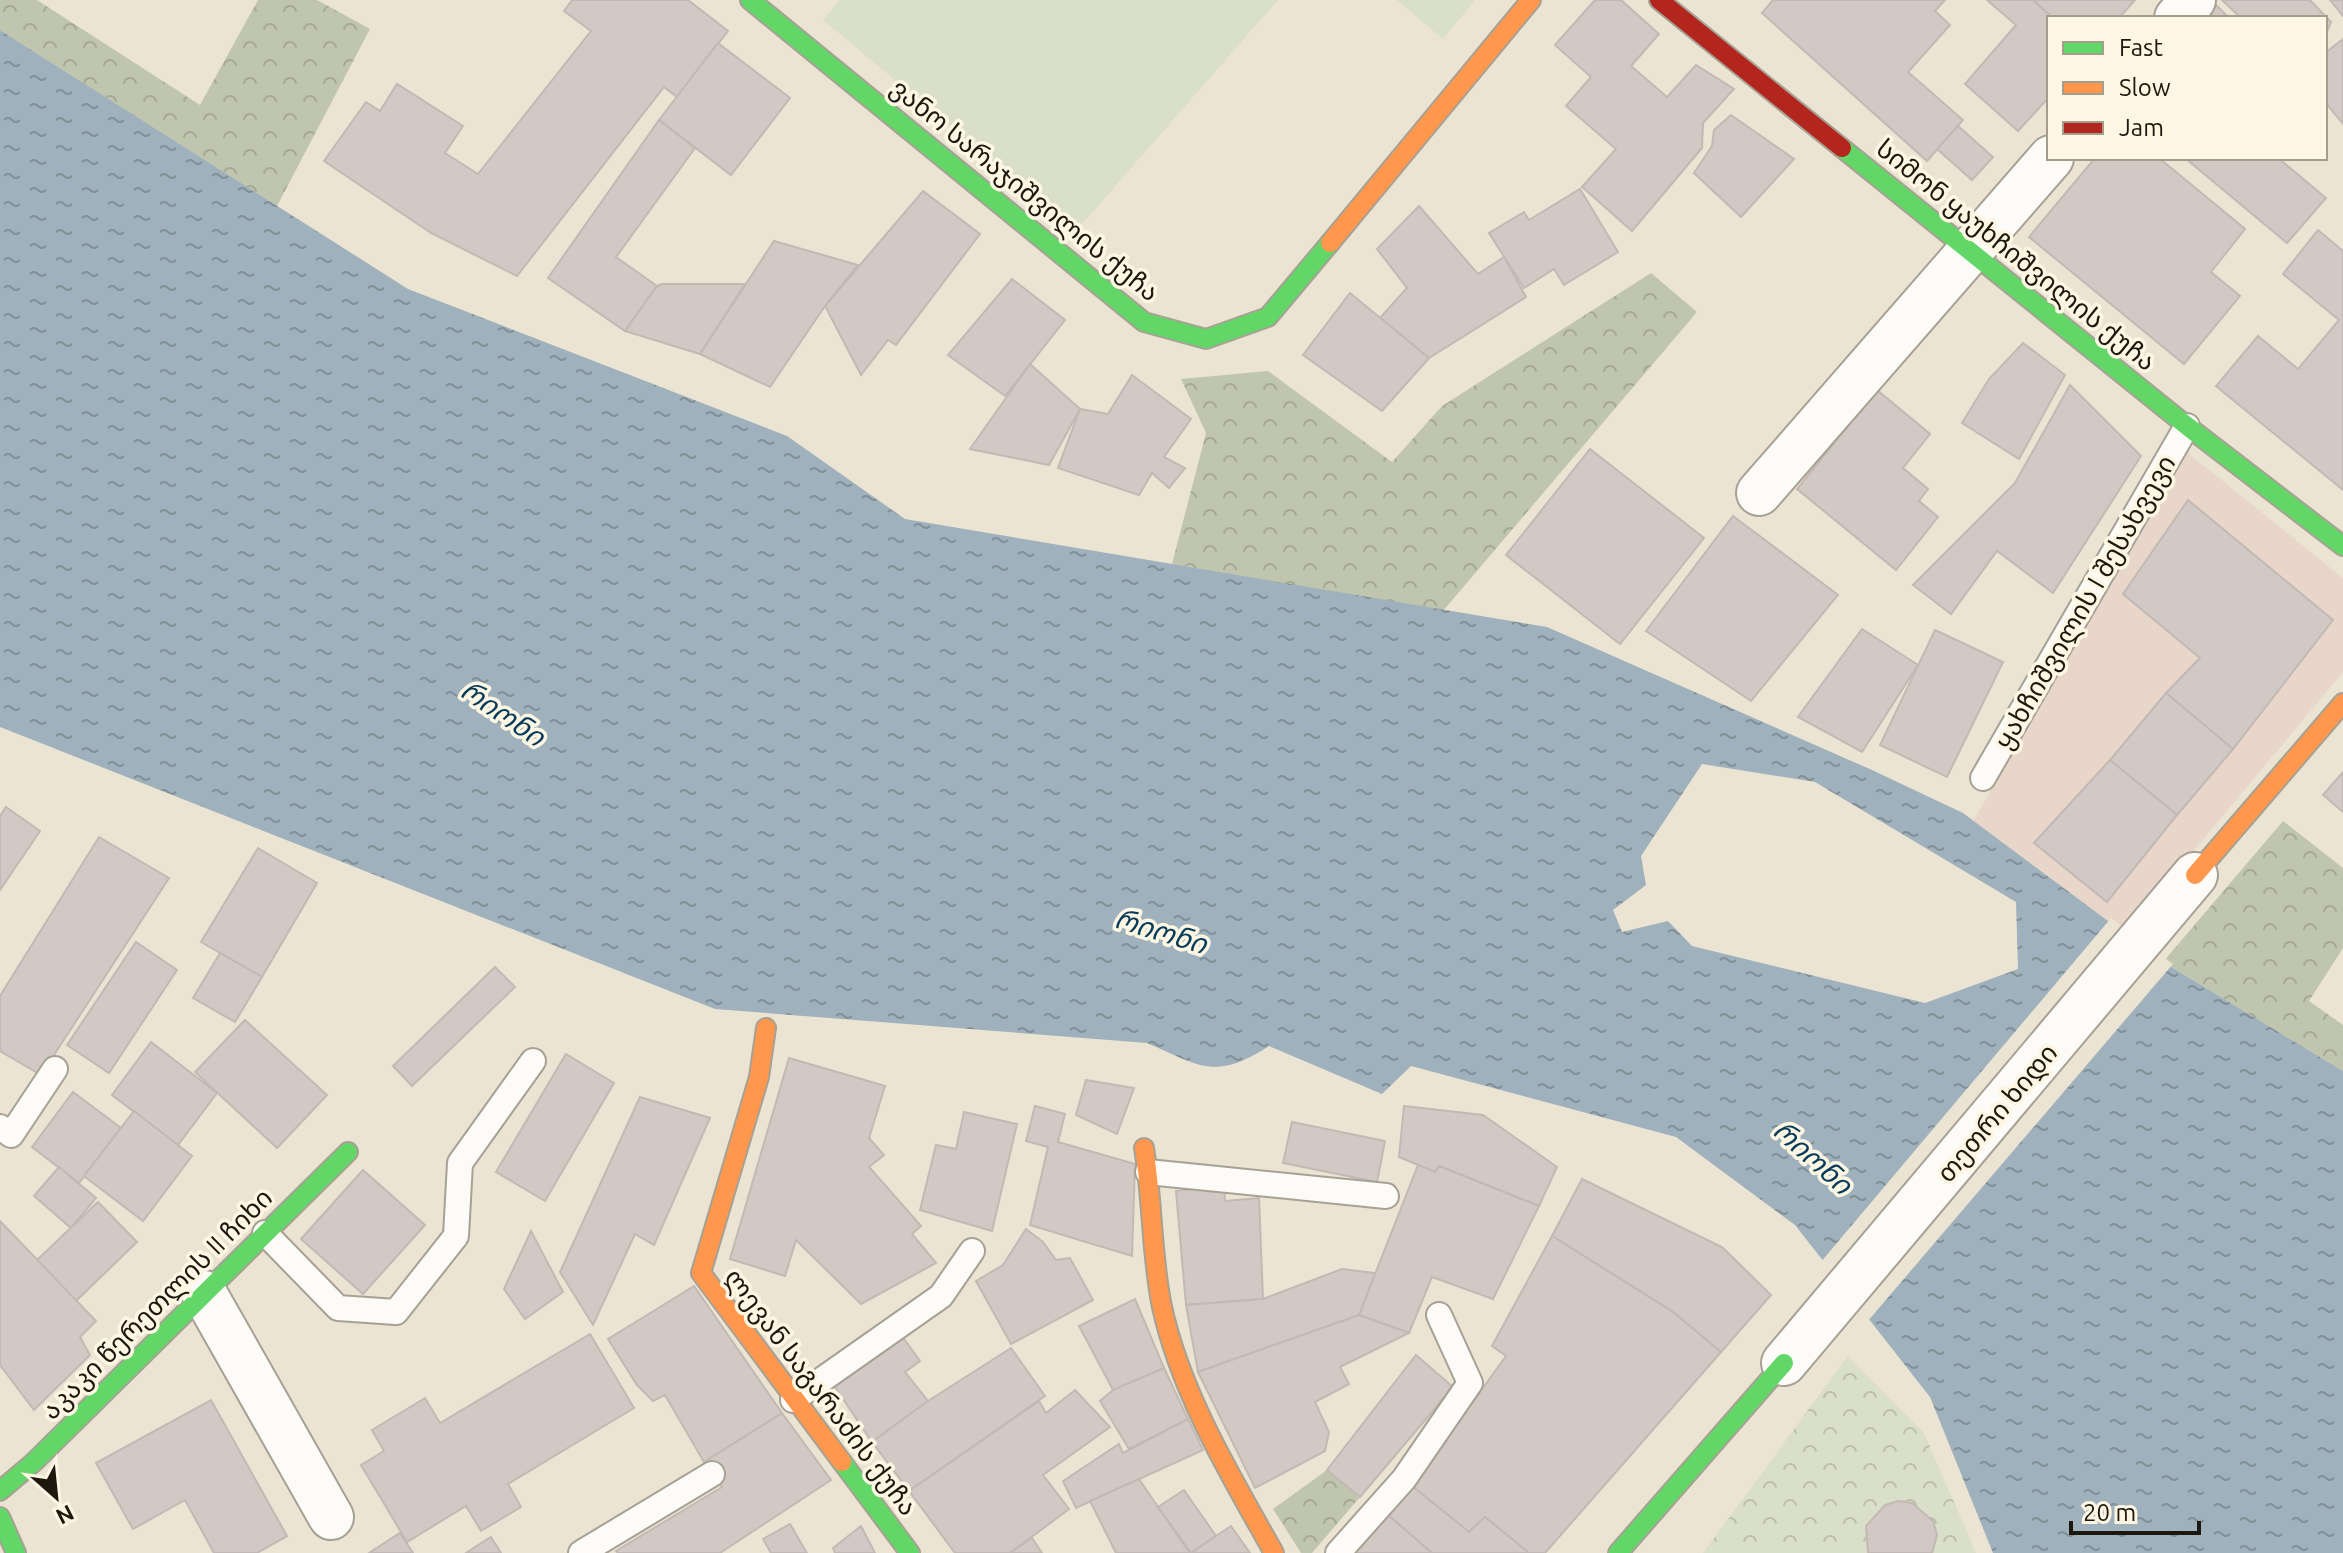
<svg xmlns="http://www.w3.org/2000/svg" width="2343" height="1553" font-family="Ubuntu,'Noto Sans Georgian',sans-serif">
<defs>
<pattern id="forest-crowns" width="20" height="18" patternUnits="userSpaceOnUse" patternTransform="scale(2)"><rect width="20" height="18" fill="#c0c6ae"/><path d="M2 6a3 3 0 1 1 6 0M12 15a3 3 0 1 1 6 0" fill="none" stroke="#a5a994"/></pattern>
<pattern id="park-crowns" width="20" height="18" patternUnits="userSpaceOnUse" patternTransform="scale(2)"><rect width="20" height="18" fill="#dadfc9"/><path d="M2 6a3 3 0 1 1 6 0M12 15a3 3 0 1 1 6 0" fill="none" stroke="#bbbfab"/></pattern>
<pattern id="water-ripples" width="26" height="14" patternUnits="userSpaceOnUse" patternTransform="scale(2)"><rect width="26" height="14" fill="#9fb1bc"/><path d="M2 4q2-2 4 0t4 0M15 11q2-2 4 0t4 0" fill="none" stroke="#818f97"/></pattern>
</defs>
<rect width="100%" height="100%" fill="#ebe4d3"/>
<polygon fill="#e7d6c9" points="2188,453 2343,578 2343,672 2124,934 1973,821"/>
<g fill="#dadfc9">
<polygon points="840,0 1278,0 1076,231 823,20"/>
<polygon points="1397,0 1475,0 1443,39"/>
</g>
<g fill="url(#forest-crowns)">
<polygon points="0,0 37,0 200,105 258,0 317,0 370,29 277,206 0,30"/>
<polygon points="1651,273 1697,312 1443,611 1172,564 1206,433 1181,379 1268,371 1392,462 1442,406"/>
<polygon points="2283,821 2343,868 2343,948 2309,1001 2343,1025 2343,1071 2163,962"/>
<polygon points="1327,1470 1360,1497 1312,1553 1301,1553 1273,1509"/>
</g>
<polygon fill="url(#park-crowns)" points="1848,1356 1924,1433 1976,1553 1703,1553"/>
<path fill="url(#water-ripples)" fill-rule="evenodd" d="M 0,30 L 408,289 L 787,436 L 905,519 L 1547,627 L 1872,770 L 1963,813 L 2163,962 L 2343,1071 L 2343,1553 L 1993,1553 L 1930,1397 L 1795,1225 L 1676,1137 L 1411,1066 L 1382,1094 L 1269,1046 C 1215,1081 1200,1066 1147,1043 L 715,1009 L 0,727 ZM 1702,764 L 1815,782 L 2016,902 L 2018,969 L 1925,1003 L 1692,946 L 1668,921 L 1622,932 L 1613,910 L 1646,885 L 1641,856 Z"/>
<polygon fill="#ebe4d3" points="2111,918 2173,964 1867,1322 1820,1263"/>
<g fill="#d3c9c4" stroke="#c2b9b4" stroke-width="2">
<polygon points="572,0 688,0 728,31 677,97 664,87 517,276 431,233 324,161 366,102 380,111 397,84 463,126 445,153 478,174 591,31 564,11"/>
<polygon points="1595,0 1621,0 1659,34 1631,66 1667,97 1696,65 1734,89 1703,123 1702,148 1632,231 1582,187 1616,149 1566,106 1591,77 1555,45"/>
<polygon points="1773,0 1945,0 1935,11 1950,25 1908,72 1963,120 1927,161 1762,13"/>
<polygon points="1987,0 2033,0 2053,18 2049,18 2049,97 2018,131 1965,84 2016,25"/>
<polygon points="2033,0 2135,0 2119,18 2053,18"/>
<polygon points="2222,0 2310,0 2331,22 2325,37 2325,18 2241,18"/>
<polygon points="2330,0 2343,0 2343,16"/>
<polygon points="2216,5 2229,18 2202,18"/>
<polygon points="2343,39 2343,124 2325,102 2325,53"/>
<polygon points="718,43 790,98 731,175 659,120"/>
<polygon points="1731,115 1794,159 1741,217 1694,173 1712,146 1714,130"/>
<polygon points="659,120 695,148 616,257 657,286 625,331 548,278"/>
<polygon points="1958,126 1993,157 1972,180 1937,149"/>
<polygon points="2095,158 2159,158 2245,229 2211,272 2240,296 2184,364 2029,237"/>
<polygon points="2185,158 2278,158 2326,198 2287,243"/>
<polygon points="1580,189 1618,252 1564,285 1554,269 1524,288 1489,233 1524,212 1529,220"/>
<polygon points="923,191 980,234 896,345 888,340 861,375 825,306"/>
<polygon points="1419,206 1478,274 1504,257 1526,297 1429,358 1380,318 1407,288 1377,249"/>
<polygon points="2318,230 2343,251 2343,490 2216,386 2258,336 2298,369 2339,320 2283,274"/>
<polygon points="774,241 858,265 825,306 770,387 700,354"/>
<polygon points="1012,279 1065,320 1005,396 948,355"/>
<polygon points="662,284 745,284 700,354 625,331 657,286"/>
<polygon points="1350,293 1429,358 1382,411 1303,355"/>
<polygon points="2023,343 2065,375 2019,459 1962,423 1989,379"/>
<polygon points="1030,364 1080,409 1049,465 970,449"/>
<polygon points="1132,375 1191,419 1164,457 1185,468 1169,488 1152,473 1139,495 1058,468 1080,409 1108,414"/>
<polygon points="2070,385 2141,456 2053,593 1997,551 1951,614 1913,585 2015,483"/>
<polygon points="1877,390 1930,434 1903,468 1928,489 1919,501 1938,517 1896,570 1797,489"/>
<polygon points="1590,449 1704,538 1620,644 1506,555"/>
<polygon points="2188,500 2333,620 2233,749 2166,693 2200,658 2123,594"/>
<polygon points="1733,516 1838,595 1751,701 1646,631"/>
<polygon points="1862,629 1918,665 1862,752 1798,717"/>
<polygon points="1935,630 2003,662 1947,777 1880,745"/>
<polygon points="2166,693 2233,749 2177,815 2110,760"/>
<polygon points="2110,760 2177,815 2107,902 2034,843"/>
<polygon points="2343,772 2343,812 2323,795"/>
<polygon points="6,807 40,831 0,890 0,816"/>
<polygon points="99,837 169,878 41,1075 0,1051 0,996"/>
<polygon points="258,848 317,883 262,977 201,942"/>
<polygon points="136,942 177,970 109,1073 67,1045"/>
<polygon points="220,953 262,977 235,1022 193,998"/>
<polygon points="495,967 515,987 412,1086 393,1066"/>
<polygon points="245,1020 327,1095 277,1148 195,1072"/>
<polygon points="151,1042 217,1093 178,1145 112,1095"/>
<polygon points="566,1054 614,1083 545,1201 496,1172"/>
<polygon points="789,1058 885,1086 869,1138 884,1155 869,1167 921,1226 912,1234 936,1263 861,1304 796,1240 785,1276 730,1259"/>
<polygon points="1086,1080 1134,1088 1117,1134 1076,1115"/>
<polygon points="73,1092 121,1128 79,1183 32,1147"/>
<polygon points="640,1097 710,1118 654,1245 635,1234 593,1325 560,1272"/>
<polygon points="1035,1106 1065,1114 1058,1142 1135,1164 1132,1256 1030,1225 1048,1147 1026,1141"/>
<polygon points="1404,1106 1483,1115 1557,1167 1539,1206 1439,1166 1435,1172 1399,1157"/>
<polygon points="134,1111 192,1156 143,1221 84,1176"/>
<polygon points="964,1112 1017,1124 992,1231 920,1210 936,1145 956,1149"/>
<polygon points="1292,1122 1385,1141 1377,1182 1283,1163"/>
<polygon points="1418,1165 1435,1172 1439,1166 1539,1206 1493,1299 1432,1277 1409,1333 1359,1315"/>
<polygon points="59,1167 96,1198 71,1228 34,1196"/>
<polygon points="363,1170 425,1225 363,1294 301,1239"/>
<polygon points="1582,1179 1722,1247 1771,1295 1721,1352 1673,1312 1552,1236"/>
<polygon points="1224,1184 1225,1201 1259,1198 1263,1299 1186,1305 1176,1191"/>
<polygon points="98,1202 137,1242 76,1301 37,1260"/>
<polygon points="0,1221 96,1321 80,1337 90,1355 34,1410 0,1365"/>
<polygon points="1026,1229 1043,1242 1056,1260 1070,1258 1093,1300 1011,1344 976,1281 1003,1265"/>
<polygon points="531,1231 563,1292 525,1319 504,1289"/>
<polygon points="1552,1236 1673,1312 1721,1352 1545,1553 1529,1553 1485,1517 1469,1532 1412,1486 1506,1356 1492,1346"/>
<polygon points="1342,1269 1375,1273 1359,1315 1198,1372 1186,1305 1263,1299"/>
<polygon points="694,1286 782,1413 704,1462 665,1395 653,1401 637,1385 608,1339"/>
<polygon points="1135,1299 1164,1368 1113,1390 1079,1326"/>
<polygon points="1359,1315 1409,1333 1340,1367 1349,1384 1315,1402 1329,1432 1325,1451 1255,1488 1198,1372"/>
<polygon points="899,1332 920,1361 905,1372 928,1401 872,1442 831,1381"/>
<polygon points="590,1334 634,1408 508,1484 521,1507 481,1531 466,1506 407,1542 361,1465 384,1451 372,1430 425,1398 440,1423"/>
<polygon points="1011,1348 1045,1396 909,1491 872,1442 928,1401"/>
<polygon points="1416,1355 1453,1387 1360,1497 1327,1470"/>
<polygon points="1164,1368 1188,1419 1129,1449 1100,1401 1113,1390"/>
<polygon points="1075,1390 1110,1427 1043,1475 1069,1509 1010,1553 955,1553 909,1491 1039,1401 1046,1413"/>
<polygon points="211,1400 287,1536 257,1553 214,1553 185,1500 133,1529 96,1463"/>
<polygon points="782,1413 831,1480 720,1553 618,1553 616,1551 722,1487 704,1462"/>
<polygon points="1188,1419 1203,1450 1076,1508 1063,1481 1119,1444 1123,1453"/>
<polygon points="1139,1479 1158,1507 1190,1553 1116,1553 1090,1501"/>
<polygon points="1412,1486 1469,1532 1485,1517 1529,1553 1432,1553 1387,1514"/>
<polygon points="1184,1490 1216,1536 1191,1553 1158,1507"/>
<polygon points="1898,1501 1912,1503 1933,1521 1937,1535 1932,1553 1868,1553 1866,1526 1885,1505"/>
<polygon points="1387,1514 1432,1553 1351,1553"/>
<polygon points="790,1524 807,1553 771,1553 763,1539"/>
<polygon points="861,1526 875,1553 835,1553 833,1548"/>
<polygon points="1231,1526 1250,1553 1191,1553 1216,1536"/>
<polygon points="400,1533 413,1553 369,1553"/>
<polygon points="491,1537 501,1553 466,1553"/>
<polygon points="1032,1538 1042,1553 1010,1553"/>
</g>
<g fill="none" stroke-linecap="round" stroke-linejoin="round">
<defs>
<g id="lane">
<polyline points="1983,778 2187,426"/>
<polyline points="0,1127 11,1135 55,1069"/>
<polyline points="1148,1172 1386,1196"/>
<polyline points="265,1233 338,1308 396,1312 456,1236 460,1163 533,1061"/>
<polyline points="793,1400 941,1296 972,1251"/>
<polyline points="581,1553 712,1474"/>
<polyline points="1338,1553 1404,1479 1470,1383 1439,1315"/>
</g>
<g id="street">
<polyline points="2177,18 2193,0"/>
<polyline points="1759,493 2051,158"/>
<polyline points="204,1293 331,1517"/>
<polyline points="1784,1363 2195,875"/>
</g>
<g id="fast">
<polyline points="750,0 1144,322 1206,339 1268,317 1330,243"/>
<polyline points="1842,148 2187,426 2343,546"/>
<polyline points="842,1462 910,1553"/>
<polyline points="0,1491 34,1462 348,1152"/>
<polyline points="0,1517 16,1553"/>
<polyline points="1618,1553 1784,1363"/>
</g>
<g id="slow">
<polyline points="1330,243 1531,0"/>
<polyline points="2195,875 2343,703"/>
<polyline points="766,1028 759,1077 701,1273 842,1462"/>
<path d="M 1144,1148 C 1153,1201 1151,1254 1162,1307 C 1181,1394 1231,1476 1274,1553"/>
</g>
<polyline id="jam" points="1659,0 1842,148"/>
</defs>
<use href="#lane" stroke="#a6a194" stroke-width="28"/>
<use href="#street" stroke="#a6a194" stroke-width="48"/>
<use href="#fast" stroke="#a6a194" stroke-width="22"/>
<use href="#slow" stroke="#a6a194" stroke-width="22"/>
<use href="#jam" stroke="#a6a194" stroke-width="22"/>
<use href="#lane" stroke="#fcfbf8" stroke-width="24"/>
<use href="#street" stroke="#fcfbf8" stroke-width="44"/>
<use href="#fast" stroke="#63d668" stroke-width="18"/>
<use href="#slow" stroke="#ff974d" stroke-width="18"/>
<use href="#jam" stroke="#b3261e" stroke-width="18"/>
</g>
<g text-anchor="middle" stroke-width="7" stroke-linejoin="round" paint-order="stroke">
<g font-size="26" fill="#1d180d" stroke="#fdf6e3">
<text transform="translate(1025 190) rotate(39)" y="9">ვანო სარაჯიშვილის ქუჩა</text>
<text transform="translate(2016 255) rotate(39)" y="9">სიმონ ყაუხჩიშვილის ქუჩა</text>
<text transform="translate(2085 602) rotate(-60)" y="9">ყახჩიშვილის I შესახვევი</text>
<text transform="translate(1997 1113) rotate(-50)" y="9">თეთრი ხიდი</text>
<text transform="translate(157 1304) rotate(-45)" y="9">აკაკი წერეთლის II ჩიხი</text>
<text transform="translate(821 1392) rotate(53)" y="9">ლევან საგარაძის ქუჩა</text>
</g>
<g font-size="28" font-style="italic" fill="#073b5c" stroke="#fdf6e3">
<text transform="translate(503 713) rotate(34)" y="10">რიონი</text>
<text transform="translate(1161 931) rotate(17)" y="10">რიონი</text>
<text transform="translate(1813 1157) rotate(42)" y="10">რიონი</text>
</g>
</g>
<rect x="2047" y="16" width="280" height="144" fill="#fdf6e3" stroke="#a39d8d" stroke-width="2"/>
<rect x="2063" y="42" width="40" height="12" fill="#63d668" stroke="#a39d8d" stroke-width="2"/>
<text x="2119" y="56" font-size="24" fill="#1d180d">Fast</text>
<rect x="2063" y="82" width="40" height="12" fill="#ff974d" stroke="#a39d8d" stroke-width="2"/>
<text x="2119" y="96" font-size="24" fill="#1d180d">Slow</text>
<rect x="2063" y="122" width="40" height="12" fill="#b3261e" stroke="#a39d8d" stroke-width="2"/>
<text x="2119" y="136" font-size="24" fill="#1d180d">Jam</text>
<g transform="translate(56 1497) rotate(153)" stroke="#fdf6e3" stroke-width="6" paint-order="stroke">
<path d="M0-6L14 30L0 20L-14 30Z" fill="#1d180d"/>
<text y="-12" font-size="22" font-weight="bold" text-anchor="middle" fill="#1d180d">N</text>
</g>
<path d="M2071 1521v12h128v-12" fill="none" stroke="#1d180d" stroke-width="4"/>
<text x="2083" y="1521" font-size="24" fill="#1d180d" stroke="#fdf6e3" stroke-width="6" paint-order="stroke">20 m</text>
</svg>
